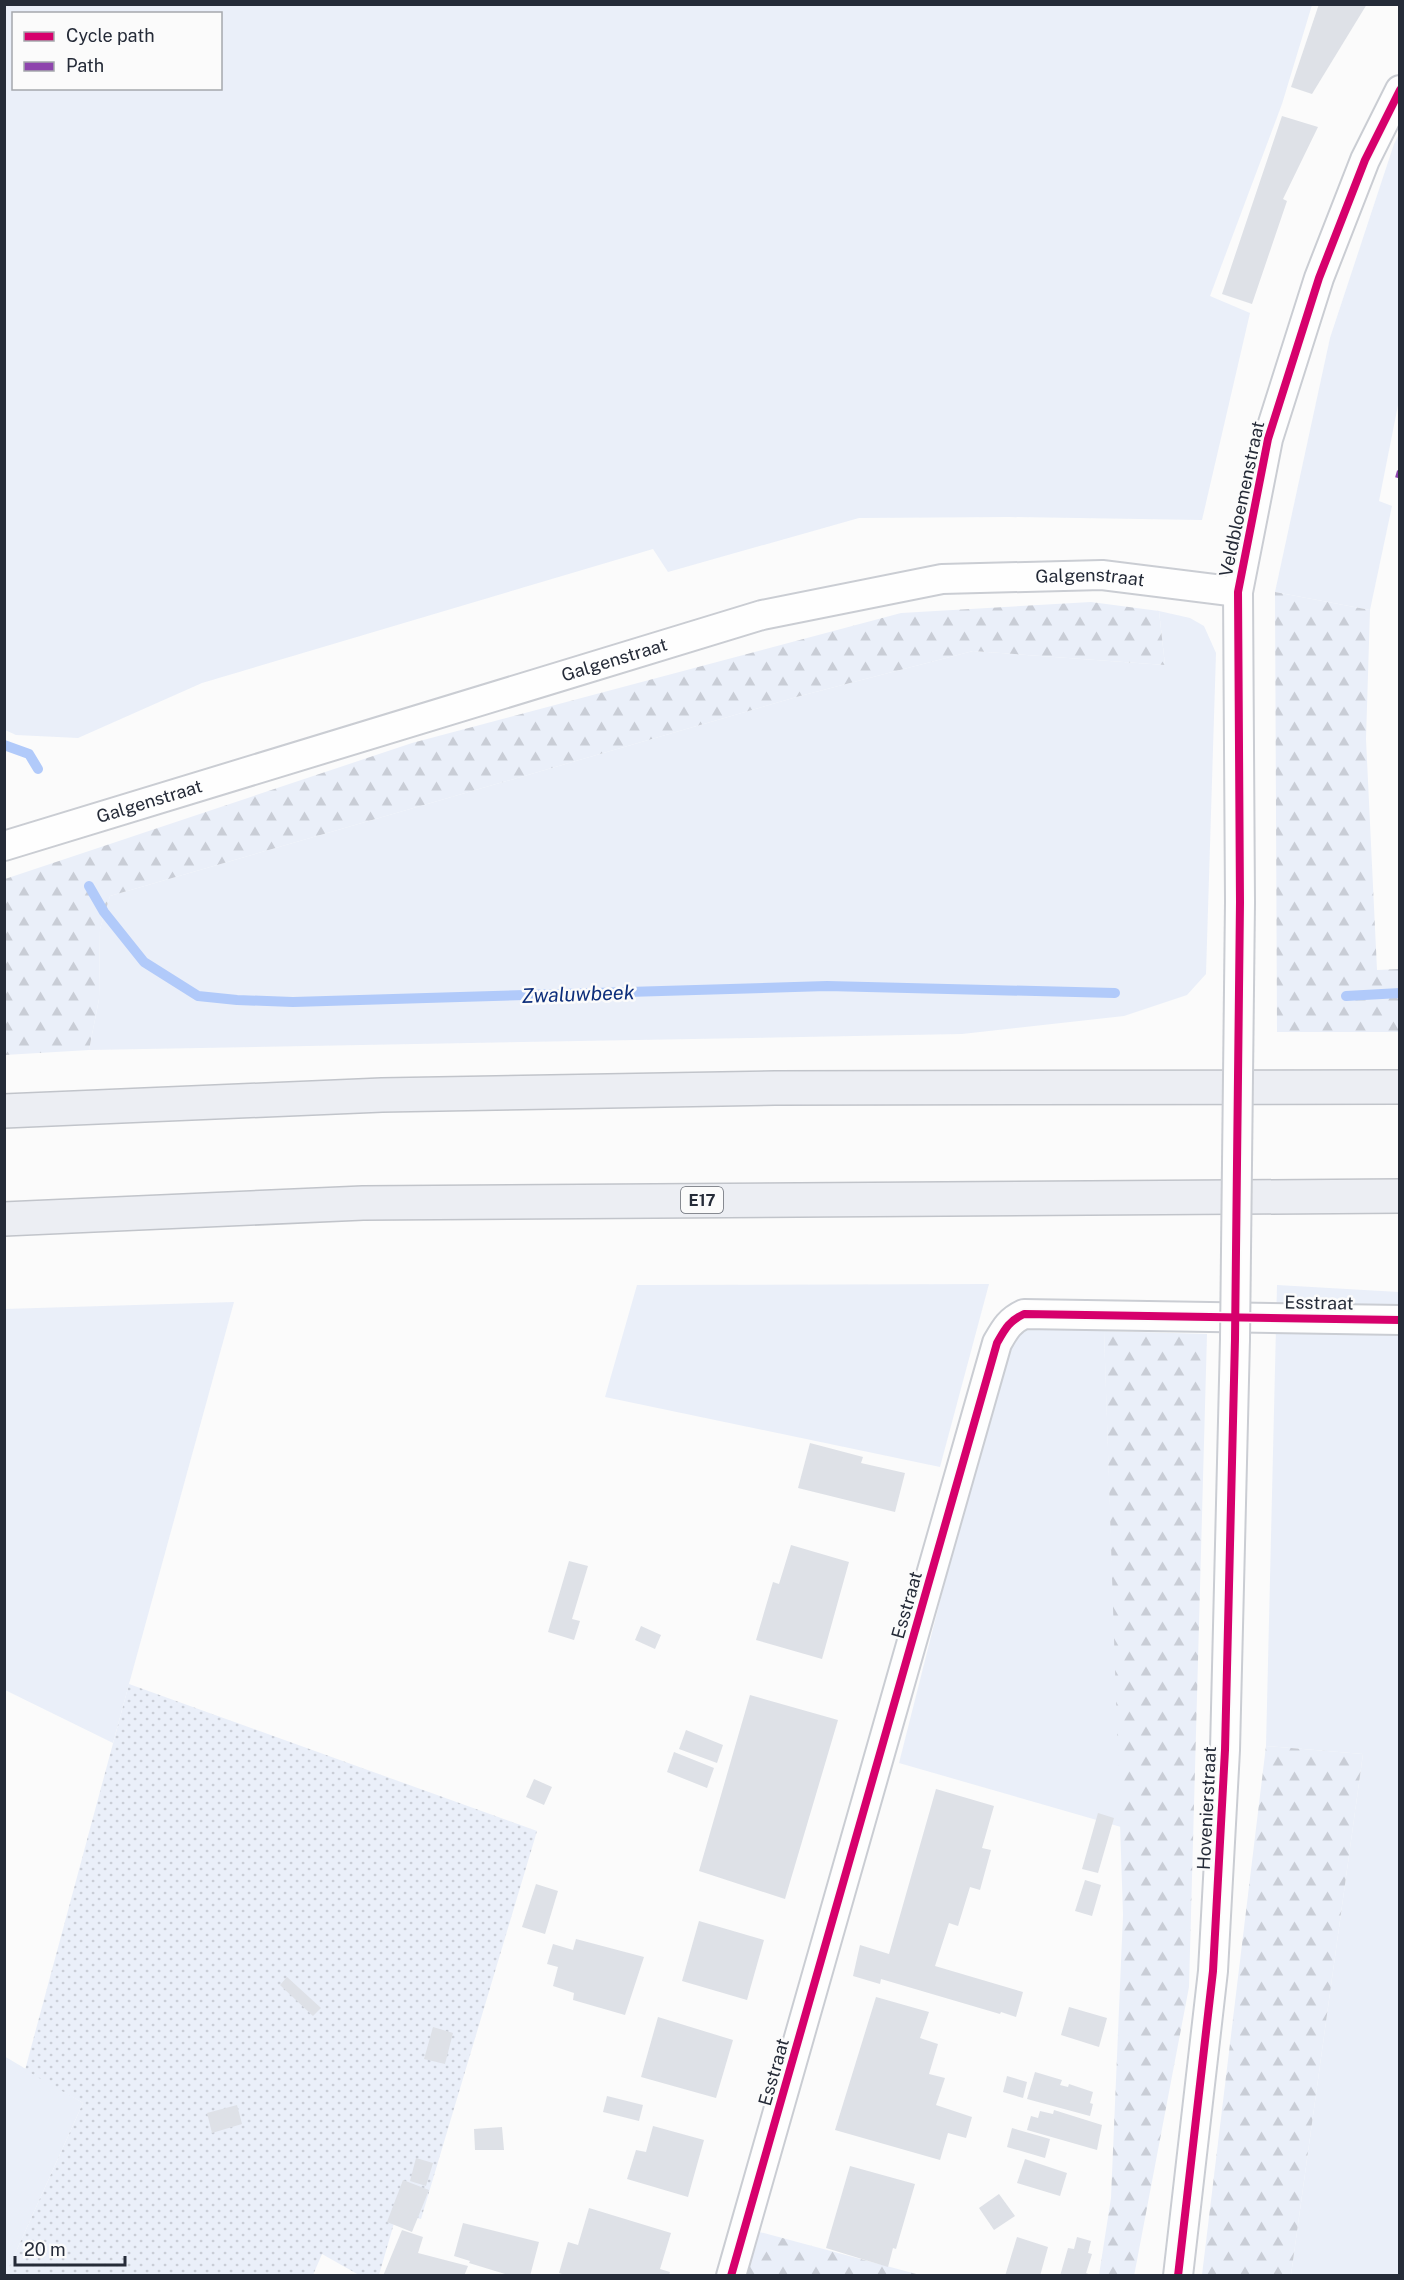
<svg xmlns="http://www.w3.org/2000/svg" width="1404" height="2280" font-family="'Public Sans',sans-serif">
<defs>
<pattern id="forest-firs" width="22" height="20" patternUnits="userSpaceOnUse" patternTransform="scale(1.5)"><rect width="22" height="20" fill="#eaeff9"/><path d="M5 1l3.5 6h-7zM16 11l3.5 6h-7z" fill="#c9cdd6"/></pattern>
<pattern id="garden-dots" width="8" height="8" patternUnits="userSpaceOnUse" patternTransform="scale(1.5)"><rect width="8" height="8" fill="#eaeff9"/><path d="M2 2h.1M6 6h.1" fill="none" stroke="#c9cdd6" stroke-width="1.8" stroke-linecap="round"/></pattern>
</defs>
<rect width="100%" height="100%" fill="#fbfbfb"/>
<g fill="#eaeff9" fill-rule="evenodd">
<path d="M 4,5 L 5,4 L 1312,5 L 1282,104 L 1210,296 L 1250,313 L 1202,520 L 1009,517 L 859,518 L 668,572 L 653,549 L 202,683 L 78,738 L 16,735 L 5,730 ZM 14,14 L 220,14 L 220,88 L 14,88 Z"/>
<polygon points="1399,134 1399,400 1379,501 1392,506 1370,610 1275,592 1330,338 1394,144"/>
<polygon points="1159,611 1190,618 1204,626 1216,653 1206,974 1187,995 1124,1016 962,1034 89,1050 99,999 100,929 110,896 800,696 973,651 1165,665"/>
<polygon points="989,1284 940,1467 605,1397 637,1285"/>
<polygon points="1277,1285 1399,1292 1399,2275 1291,2275 1363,1754 1266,1746"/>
<polygon points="234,1302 129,1684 113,1743 5,1690 4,1309"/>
<polygon points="1015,1327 1104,1331 1121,1827 899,1763 1007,1336"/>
<polygon points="4,2056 83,2103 5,2276 4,2275"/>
</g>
<g fill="url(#forest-firs)">
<polygon points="1275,592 1370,610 1366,739 1377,970 1399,969 1399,1032 1277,1032"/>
<polygon points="1091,602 1159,611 1165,665 973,651 800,696 110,896 100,929 99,999 89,1050 5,1055 5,879 412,743 901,613"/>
<polygon points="1104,1331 1207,1334 1189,1987 1134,2276 1099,2275 1111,2198 1123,1915"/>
<polygon points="1266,1746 1363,1754 1291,2275 1202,2275"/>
<polygon points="756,2231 920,2275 744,2276"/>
</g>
<polygon fill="url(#garden-dots)" points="129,1684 537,1831 421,2219 397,2213 379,2275 359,2275 322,2254 313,2275 5,2276 83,2103 25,2070"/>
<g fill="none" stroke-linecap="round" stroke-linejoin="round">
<g stroke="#b1cafa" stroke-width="10">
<polyline points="4,745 29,754 38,769"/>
<polyline points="89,886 104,912 144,962 198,996 237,1000 293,1002 827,986 1115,993"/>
<polyline points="1346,996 1400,993"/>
</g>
</g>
<g fill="#dee1e7">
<polygon points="1319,4 1367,4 1312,94 1291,87"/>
<polygon points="1282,116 1318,127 1283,199 1287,201 1252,304 1222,294"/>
<polygon points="810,1443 863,1457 861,1463 905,1473 895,1512 798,1488"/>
<polygon points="791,1545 849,1562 822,1659 756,1640 773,1582 779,1584"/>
<polygon points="569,1561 588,1566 572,1619 580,1621 574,1640 548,1632"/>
<polygon points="641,1626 661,1635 655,1649 635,1640"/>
<polygon points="750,1695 838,1720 785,1899 699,1871"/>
<polygon points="686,1730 723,1745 717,1763 679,1749"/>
<polygon points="674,1752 714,1768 707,1788 667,1772"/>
<polygon points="534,1779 552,1787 544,1805 526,1797"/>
<polygon points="936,1789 994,1806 982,1848 991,1850 980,1890 970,1887 958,1926 949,1923 935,1966 1023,1992 1016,2017 1001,2012 1000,2014 881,1979 880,1984 853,1976 860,1945 889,1954"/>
<polygon points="1098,1813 1114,1818 1098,1873 1082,1869"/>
<polygon points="1085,1880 1101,1885 1092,1916 1075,1911"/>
<polygon points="536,1884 558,1891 545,1934 522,1927"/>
<polygon points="699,1921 764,1940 747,2000 682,1981"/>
<polygon points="576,1939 644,1957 625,2015 573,2000 574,1993 553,1986 558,1967 547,1964 553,1944 573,1950"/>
<polygon points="287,1977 321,2008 313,2016 280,1985"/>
<polygon points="876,1997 929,2012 920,2038 938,2044 929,2074 945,2078 936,2105 972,2117 966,2138 948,2133 940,2160 835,2130"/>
<polygon points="1069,2007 1107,2018 1099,2047 1061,2035"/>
<polygon points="658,2017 733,2040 716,2098 641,2077"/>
<polygon points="433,2027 453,2033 445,2064 424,2059"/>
<polygon points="1035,2072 1062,2080 1060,2085 1068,2087 1069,2084 1093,2092 1090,2103 1093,2104 1090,2116 1027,2099"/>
<polygon points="1007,2076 1027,2082 1023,2098 1003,2092"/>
<polygon points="607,2096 643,2105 639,2121 603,2112"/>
<polygon points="237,2105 242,2124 212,2133 207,2113"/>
<polygon points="1054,2110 1102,2125 1097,2150 1027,2130 1031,2116 1038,2118 1040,2111 1053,2114"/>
<polygon points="653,2126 704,2140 688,2197 627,2179 636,2150 646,2152"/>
<polygon points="502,2127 504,2150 475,2150 474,2129"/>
<polygon points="1012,2128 1050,2139 1045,2158 1007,2147"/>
<polygon points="416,2158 433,2163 426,2186 410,2181"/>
<polygon points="1025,2159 1067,2173 1060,2196 1017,2183"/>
<polygon points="850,2166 915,2184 896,2249 893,2248 888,2267 826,2248"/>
<polygon points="403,2180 429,2190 412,2232 387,2222"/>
<polygon points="999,2194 1015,2216 994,2230 979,2208"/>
<polygon points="589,2208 671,2233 660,2269 670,2272 669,2276 568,2276 559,2273 568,2242 578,2245"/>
<polygon points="463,2223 539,2242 530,2276 512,2276 469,2263 470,2261 454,2256"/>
<polygon points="402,2230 423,2237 418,2253 468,2266 464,2276 383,2276"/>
<polygon points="1017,2237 1048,2247 1040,2276 1005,2276"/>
<polygon points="1077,2237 1091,2241 1088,2253 1092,2254 1086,2273 1093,2276 1060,2276 1068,2248 1074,2249"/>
</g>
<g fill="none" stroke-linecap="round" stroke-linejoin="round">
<defs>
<g id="street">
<path id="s1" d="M 4,846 L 762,615 L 942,579 L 1102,575 L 1238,592"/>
<polyline points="1240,902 1238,592 1268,439 1319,278 1365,160 1400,90"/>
<path d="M 731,2276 L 997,1343 C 1005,1329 1009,1321 1024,1314 L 1400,1320"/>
<polyline points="1178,2276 1213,1971 1225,1750 1235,1339"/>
</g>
<g id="highway">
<polyline points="4,1111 382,1095 775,1088 1400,1087"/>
<polyline points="4,1219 363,1203 1400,1196"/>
</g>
</defs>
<use href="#street" stroke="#cacdd3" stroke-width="32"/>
<use href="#highway" stroke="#c1c4ca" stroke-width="36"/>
<use href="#street" stroke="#fefefe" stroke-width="28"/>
<use href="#highway" stroke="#eceef3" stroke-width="33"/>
<defs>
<polyline id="street-bridge" points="1235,1339 1240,902"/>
</defs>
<use href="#street-bridge" stroke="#cacdd3" stroke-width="32" stroke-linecap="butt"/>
<use href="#street-bridge" stroke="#fefefe" stroke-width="28"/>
<polyline stroke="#8e44ad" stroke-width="6" stroke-dasharray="12 6" stroke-linecap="butt" points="1398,478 1400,471"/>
<defs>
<g id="cycleway">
<path d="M 731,2276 L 997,1343 C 1005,1329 1009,1321 1024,1314 L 1400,1320"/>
<polyline points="1178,2276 1213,1971 1225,1750 1235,1339 1240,902 1238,592 1268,439 1319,278 1365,160 1400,90"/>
</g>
</defs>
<use href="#cycleway" stroke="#fbfbfb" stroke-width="11"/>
<use href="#cycleway" stroke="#d6006c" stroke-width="8"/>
</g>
<g text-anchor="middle" stroke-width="5" stroke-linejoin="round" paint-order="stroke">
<rect fill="#fbfbfb" stroke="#656972" stroke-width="1.5" x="681" y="1187" width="42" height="26" rx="4.5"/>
<g font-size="16" font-weight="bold" fill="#252b38">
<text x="702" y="1206">E17</text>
</g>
<g font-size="18" fill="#252b38" stroke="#fbfbfb">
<text transform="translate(1242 499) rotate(-78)" y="6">Veldbloemenstraat</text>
<text dy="6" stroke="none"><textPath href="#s1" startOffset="1124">Galgenstraat</textPath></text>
<text dy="6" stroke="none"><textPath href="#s1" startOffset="638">Galgenstraat</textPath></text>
<text dy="6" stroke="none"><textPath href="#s1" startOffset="152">Galgenstraat</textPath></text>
<text transform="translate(1319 1303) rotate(1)" y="6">Esstraat</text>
<text transform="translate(907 1605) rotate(-74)" y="6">Esstraat</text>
<text transform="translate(1207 1808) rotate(-87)" y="6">Hovenierstraat</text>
<text transform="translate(774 2072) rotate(-74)" y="6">Esstraat</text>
</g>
<g font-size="20" font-style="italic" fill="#0d2e7b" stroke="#fbfbfb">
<text transform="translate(578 994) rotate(-2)" y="7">Zwaluwbeek</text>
</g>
</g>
<rect width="1404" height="2280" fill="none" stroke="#252b38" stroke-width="12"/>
<rect x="12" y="12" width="210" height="78" fill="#fbfbfb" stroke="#a5a8ad" stroke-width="1.5"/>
<rect x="24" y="32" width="30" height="9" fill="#d6006c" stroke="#a5a8ad" stroke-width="1.5"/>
<text x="66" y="42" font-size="18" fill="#252b38">Cycle path</text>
<rect x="24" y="62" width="30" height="9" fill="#8e44ad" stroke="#a5a8ad" stroke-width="1.5"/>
<text x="66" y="72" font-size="18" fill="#252b38">Path</text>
<path d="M15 2256v9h110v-9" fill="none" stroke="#252b38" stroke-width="3"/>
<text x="24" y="2256" font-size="18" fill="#252b38" stroke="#fbfbfb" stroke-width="4.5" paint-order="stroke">20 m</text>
</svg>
